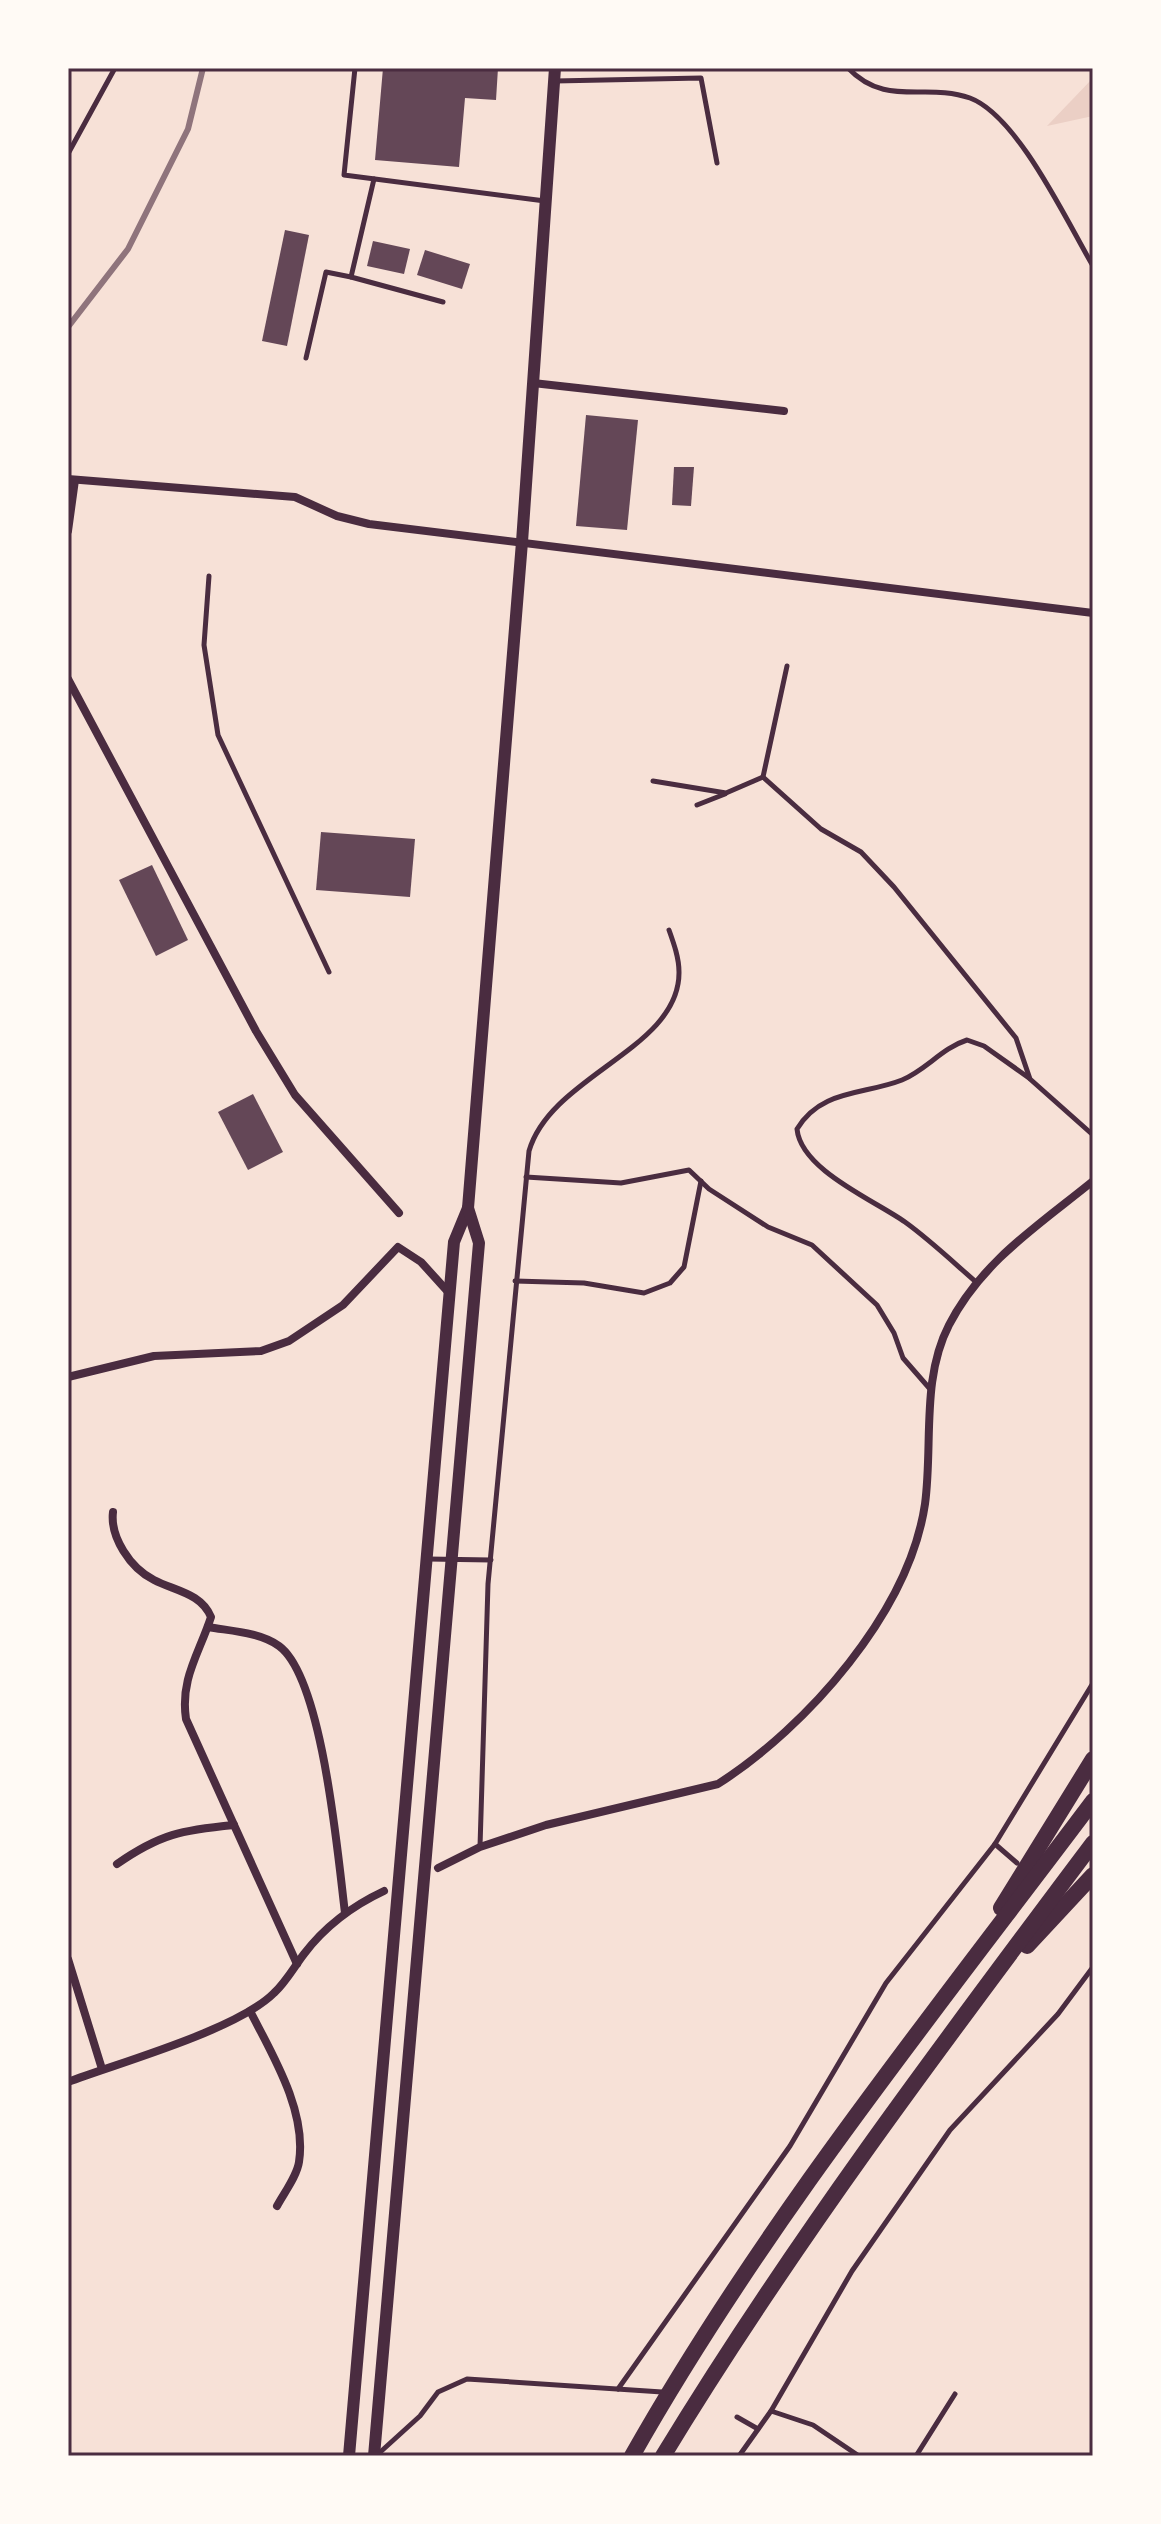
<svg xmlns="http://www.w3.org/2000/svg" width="1161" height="2524" font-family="'Source Serif 4',serif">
<rect width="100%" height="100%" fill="#f7e1d7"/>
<polygon fill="#ebcfc5" points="1093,78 1093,116 1047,126"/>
<g fill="#644757">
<polygon points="383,68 498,68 496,100 465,98 459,167 375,160"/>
<polygon points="285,230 309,235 287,346 262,341"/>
<polygon points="373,241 410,249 404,274 367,266"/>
<polygon points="425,250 470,264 462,289 417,275"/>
<polygon points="586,415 638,420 627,530 576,526"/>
<polygon points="674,467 694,467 691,506 672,505"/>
<polygon points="321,832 415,839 410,897 316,890"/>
<polygon points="152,865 188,940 156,956 119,880"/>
<polygon points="253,1094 283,1152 248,1170 218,1112"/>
</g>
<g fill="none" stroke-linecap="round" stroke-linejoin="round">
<g stroke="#4a2c40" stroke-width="5">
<polyline points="355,68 344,175 545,201"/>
<path d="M 848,68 C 886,108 926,82 970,98 C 1018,116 1067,222 1093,266"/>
<polyline points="555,81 701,78 717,163"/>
<polyline points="69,152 115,68"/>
<polyline points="374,179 351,277 443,302"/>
<polyline points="306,358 326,272 351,277"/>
<polyline points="209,576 204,645 218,735 329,972"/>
<polyline points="787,666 763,777 821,829 861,852 894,887 1016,1038 1030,1079 1093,1135"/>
<polyline points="653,781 726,793 763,777"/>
<polyline points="697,805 725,794"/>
<polyline points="526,1177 621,1183 689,1170 709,1189 768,1227 812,1245 877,1305 894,1333 903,1358 930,1389"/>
<polyline points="515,1281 584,1283 644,1293 670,1283 684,1267 701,1181"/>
<path d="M 976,1282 C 953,1262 930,1240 905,1222 C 874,1200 801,1170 797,1129 C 821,1089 864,1095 902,1080 C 926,1070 942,1048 967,1040 L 984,1046 L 1029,1078"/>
<polyline points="428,1559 491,1560"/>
<polyline points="995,1844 1017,1863"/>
<path d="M 480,1847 L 488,1584 L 529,1151 C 551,1075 680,1049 679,972 C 679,958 674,944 669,930"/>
<polyline points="618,2389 790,2146 886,1983 995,1844 1093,1683"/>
<polyline points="771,2411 813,2425 859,2456"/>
<polyline points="737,2417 758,2429"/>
<polyline points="377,2455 420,2416 438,2392 467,2379 662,2392"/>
<polyline points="739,2456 771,2411 852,2271 950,2130 1058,2014 1093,1967"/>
<polyline points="916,2456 955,2394"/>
</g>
<g stroke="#4a2c40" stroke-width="8">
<polyline points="533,383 784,411"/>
<polyline points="68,479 295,497 337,516 369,524 1093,613"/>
<polyline points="68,531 75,480"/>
<polyline points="68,679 256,1031 295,1095 399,1213"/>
<polyline points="68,1377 154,1356 261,1351 289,1341 343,1305 398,1247 421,1262 450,1294"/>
<path d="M 113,1512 C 110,1537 130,1568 154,1580 C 175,1591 201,1593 211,1617 C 199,1654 180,1679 186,1719 L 297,1964"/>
<path d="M 208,1627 C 230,1631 260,1632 279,1646 C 323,1678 338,1858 345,1913"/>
<path d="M 117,1864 C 160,1834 182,1830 234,1825"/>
<path d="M 438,1868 L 480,1847 L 546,1825 L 718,1784 C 807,1727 909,1612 925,1504 C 933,1445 921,1379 949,1325 C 982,1261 1039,1225 1093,1181"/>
<polyline points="68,1959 102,2069"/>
<path d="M 250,2011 C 272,2054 307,2111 299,2162 C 297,2176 284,2193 277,2206"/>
<path d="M 68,2082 C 121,2062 237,2030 274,1993 C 286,1982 294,1967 304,1954 C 326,1925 352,1906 384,1891"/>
</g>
<g stroke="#4a2c40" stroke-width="12">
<polyline points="349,2456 454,1242 468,1208 522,542 555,68"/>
<polyline points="374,2456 479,1243 468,1208"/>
</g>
<g stroke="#4a2c40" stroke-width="16">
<polyline points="1001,1908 1093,1759"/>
<polyline points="1027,1946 1093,1875"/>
<path d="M 632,2456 C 763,2224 933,2014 1093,1801"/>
<path d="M 663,2456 C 793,2242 943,2043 1093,1843"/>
</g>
<polyline stroke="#8f747c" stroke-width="6" points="68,327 128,249 188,129 203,68"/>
</g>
<rect width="1161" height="2524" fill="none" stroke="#fffaf5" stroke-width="140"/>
<rect x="70" y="70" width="1021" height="2384" fill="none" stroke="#4a2c40" stroke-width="3"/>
</svg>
